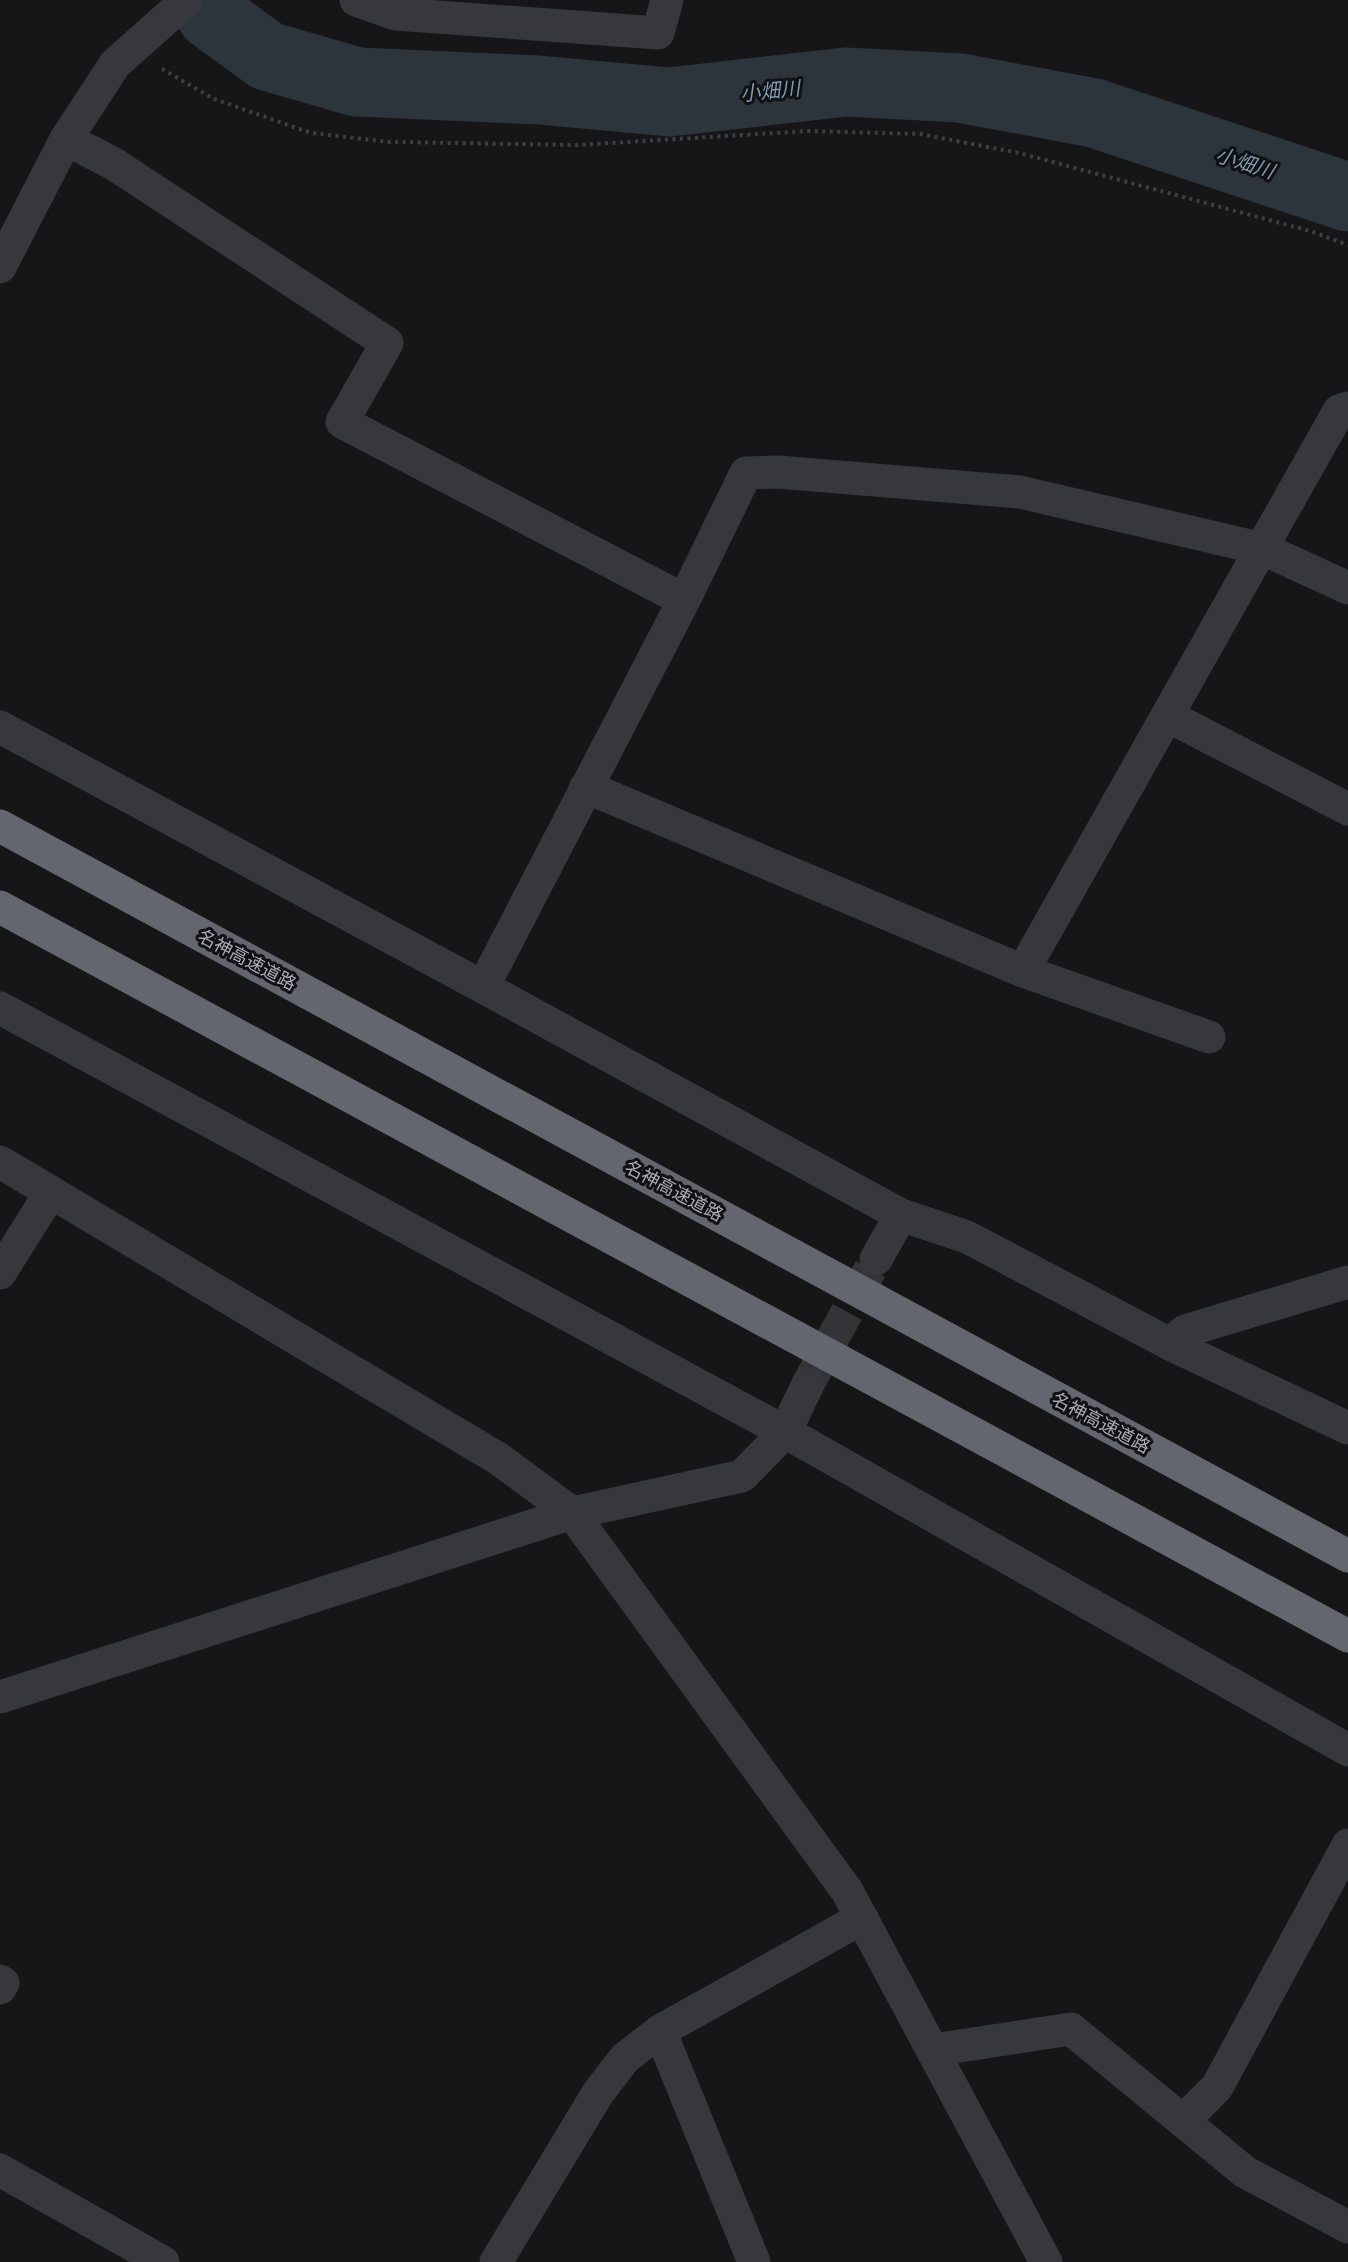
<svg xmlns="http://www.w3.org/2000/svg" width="1348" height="2262" font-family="Raleway,'Noto Sans JP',sans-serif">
<rect width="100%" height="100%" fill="#161618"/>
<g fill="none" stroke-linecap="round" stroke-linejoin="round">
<polyline stroke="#2c353c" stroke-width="69" points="203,0 211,15 267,56 357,82 539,90 669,102 846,82 960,88 1094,113 1348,197"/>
<polyline stroke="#333438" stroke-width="33" stroke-dasharray="33 16" stroke-linecap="butt" points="808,1384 876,1259"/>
<polyline stroke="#3d3f44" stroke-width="4" stroke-dasharray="3 4.5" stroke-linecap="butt" points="162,69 214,99 311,133 390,142 578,145 808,131 920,134 1019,153 1310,231 1348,245"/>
<g stroke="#37383d" stroke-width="33">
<polyline points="356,0 395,14 658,33 667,0"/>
<polyline points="66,139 114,164 387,343 342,422 684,600"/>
<polyline points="0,267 66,139 115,64 187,0"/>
<polyline points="1168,716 1348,809"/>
<polyline points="0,727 483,987 901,1215 967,1237 1170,1344 1348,1428"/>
<polyline points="586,787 1023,971 1339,411 1348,408"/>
<polyline points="1023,971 1209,1037"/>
<polyline points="483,987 684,600 746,473 778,472 1020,492 1263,549 1348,588"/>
<polyline points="0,1008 785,1432 1348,1750"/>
<polyline points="0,1162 499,1459 572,1513 847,1891 1046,2262"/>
<polyline points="876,1259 901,1215"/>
<polyline points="0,1273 51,1192"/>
<polyline points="1170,1344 1185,1331 1348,1282"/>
<polyline points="0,1697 572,1513 742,1476 785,1432 808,1384"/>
<polyline points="0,1981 3,1983 0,1988"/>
<polyline points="660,2031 754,2262"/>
<polyline points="933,2050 1071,2029 1245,2172 1348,2227"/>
<polyline points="1183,2121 1217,2087 1348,1845"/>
<polyline points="0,2170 163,2262"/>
<polyline points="496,2262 598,2093 625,2058 660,2031 862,1918"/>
</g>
<g stroke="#63666e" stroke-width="33">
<polyline points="0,826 1348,1556"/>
<polyline points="0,907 1348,1636"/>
</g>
</g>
<g text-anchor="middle" stroke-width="6" stroke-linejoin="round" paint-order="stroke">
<g font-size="18" fill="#a8adb8" stroke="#111113">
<text transform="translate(247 960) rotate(28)" y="6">名神高速道路</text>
<text transform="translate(674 1191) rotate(28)" y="6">名神高速道路</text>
<text transform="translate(1101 1423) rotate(28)" y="6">名神高速道路</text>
</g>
<g font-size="20" font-style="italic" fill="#7f9bb3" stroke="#111113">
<text transform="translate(770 91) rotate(-6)" y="7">小畑川</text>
<text transform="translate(1245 163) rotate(18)" y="7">小畑川</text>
</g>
</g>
</svg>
